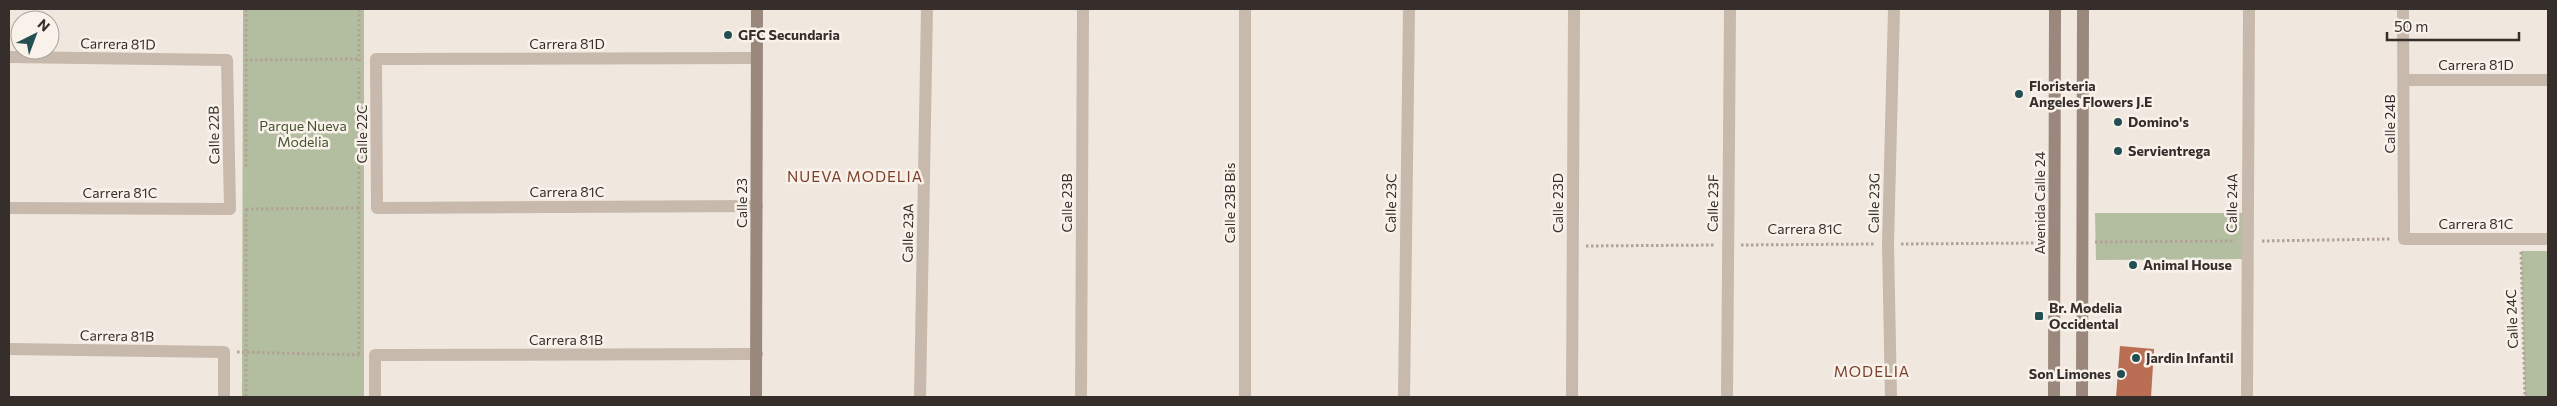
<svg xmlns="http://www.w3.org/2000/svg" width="2557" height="406" font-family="Commissioner,sans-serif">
<rect width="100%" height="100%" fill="#f0e8df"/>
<g fill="#b3bea0">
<polygon points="243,9 364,9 364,397 242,397"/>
<polygon points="2095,213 2242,213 2243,259 2096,260"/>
<polygon points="2521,251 2548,251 2548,397 2525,397"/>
</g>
<polygon fill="#ba6e53" points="2120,346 2154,349 2151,397 2116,397"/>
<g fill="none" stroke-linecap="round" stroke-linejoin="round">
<g stroke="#b3a396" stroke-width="3" stroke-dasharray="2.5 2.5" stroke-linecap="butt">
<polyline points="246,9 246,168"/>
<polyline points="359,9 359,62"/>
<polyline points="245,60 361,59"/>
<polyline points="246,209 246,397"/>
<polyline points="246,209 360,208"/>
<polyline points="2262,241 2391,239"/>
<polyline points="2095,242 2234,241"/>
<polyline points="1901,244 2038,243"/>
<polyline points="1741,245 1875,244"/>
<polyline points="1586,246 1715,245"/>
<polyline points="2521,252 2525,397"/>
<polyline points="237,352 361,355"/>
<polyline points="359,354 359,68"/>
</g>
<g stroke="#c7b9ac" stroke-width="12">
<polyline points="2403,9 2404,239 2548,239"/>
<polyline points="9,57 227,60 230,209 9,208"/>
<polyline points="2405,80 2548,80"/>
<polyline points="757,206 377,208 376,59 757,58"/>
<polyline points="9,349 224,352 224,397"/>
<polyline points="375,397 375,355 757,354"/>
<polyline points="920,397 927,9"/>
<polyline points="1081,397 1083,9"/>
<polyline points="1245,397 1245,9"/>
<polyline points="1404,397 1409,9"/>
<polyline points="1572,397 1574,9"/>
<polyline points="1727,397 1730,9"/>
<polyline points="1891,397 1888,244 1894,9"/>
<polyline points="2247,397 2249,9"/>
</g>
<g stroke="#9b887d" stroke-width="12">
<polyline points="756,397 757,9"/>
<polyline points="2054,397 2055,9"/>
<polyline points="2082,397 2083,9"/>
</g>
</g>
<g fill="#234f53" stroke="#f8f2eb" stroke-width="2">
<circle cx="728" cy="35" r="5"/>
<circle cx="2019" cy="94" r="5"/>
<circle cx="2118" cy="122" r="5"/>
<circle cx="2118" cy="151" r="5"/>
<circle cx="2133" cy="265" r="5"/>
<rect x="2034" y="311" width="10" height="10" rx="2.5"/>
<circle cx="2136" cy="358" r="5"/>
<circle cx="2121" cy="374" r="5"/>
</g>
<g text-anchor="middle" stroke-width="5" stroke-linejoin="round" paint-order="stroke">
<g font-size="14" font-weight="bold" fill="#362e2a" stroke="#f8f2eb" text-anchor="start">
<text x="738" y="40">GFC Secundaria</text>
<text x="2029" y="91">Floristeria<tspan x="2029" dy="16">Angeles Flowers J.E</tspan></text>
<text x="2128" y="127">Domino's</text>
<text x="2128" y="156">Servientrega</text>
<text x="2143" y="270">Animal House</text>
<text x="2049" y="313">Br. Modelia<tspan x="2049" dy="16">Occidental</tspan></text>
<text x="2146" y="363">Jardin Infantil</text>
<text x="2111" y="379" text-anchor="end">Son Limones</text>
</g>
<g font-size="14" fill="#362e2a" stroke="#f8f2eb">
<text transform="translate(118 44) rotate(1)" y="5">Carrera 81D</text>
<text x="567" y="49">Carrera 81D</text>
<text x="2476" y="70">Carrera 81D</text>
<text transform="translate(2390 124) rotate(-90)" y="5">Calle 24B</text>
<text transform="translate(362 134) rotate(-90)" y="5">Calle 22C</text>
<text transform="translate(214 135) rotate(-91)" y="5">Calle 22B</text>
<text x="567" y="197">Carrera 81C</text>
<text x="120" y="198">Carrera 81C</text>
<text transform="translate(742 203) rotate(-90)" y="5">Calle 23</text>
<text transform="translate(1067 203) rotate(-90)" y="5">Calle 23B</text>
<text transform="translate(1230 203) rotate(-90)" y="5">Calle 23B Bis</text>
<text transform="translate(1391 203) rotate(-89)" y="5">Calle 23C</text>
<text transform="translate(1558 203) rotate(-90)" y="5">Calle 23D</text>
<text transform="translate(1713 203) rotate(-89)" y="5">Calle 23F</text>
<text transform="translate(1874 203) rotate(-89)" y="5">Calle 23G</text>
<text transform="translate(2040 203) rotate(-90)" y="5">Avenida Calle 24</text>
<text transform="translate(2232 203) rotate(-89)" y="5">Calle 24A</text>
<text x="2476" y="229">Carrera 81C</text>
<text x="1805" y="234">Carrera 81C</text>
<text transform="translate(908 233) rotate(-89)" y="5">Calle 23A</text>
<text transform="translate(2512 319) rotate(-92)" y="5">Calle 24C</text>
<text transform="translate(117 336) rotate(1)" y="5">Carrera 81B</text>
<text x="566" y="345">Carrera 81B</text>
</g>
<g font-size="14" fill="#455230" stroke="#f8f2eb">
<text x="303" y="131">Parque Nueva<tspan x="303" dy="16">Modelia</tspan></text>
</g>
<g font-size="15" letter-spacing="1" fill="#7d402b" stroke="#f8f2eb">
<text x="855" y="182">NUEVA MODELIA</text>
<text x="1872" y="377">MODELIA</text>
</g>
</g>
<rect width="2557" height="406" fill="none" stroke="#362e2a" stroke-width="20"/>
<g transform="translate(35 35) rotate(42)"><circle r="24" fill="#f8f2eb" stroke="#aaa49e"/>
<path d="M0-4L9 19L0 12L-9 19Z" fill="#234f53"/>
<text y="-8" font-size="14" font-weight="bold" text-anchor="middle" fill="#362e2a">N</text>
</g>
<path d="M2387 32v8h132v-8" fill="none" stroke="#362e2a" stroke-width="2.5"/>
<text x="2394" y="32" font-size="15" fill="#362e2a" stroke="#f8f2eb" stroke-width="4" paint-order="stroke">50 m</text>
</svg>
